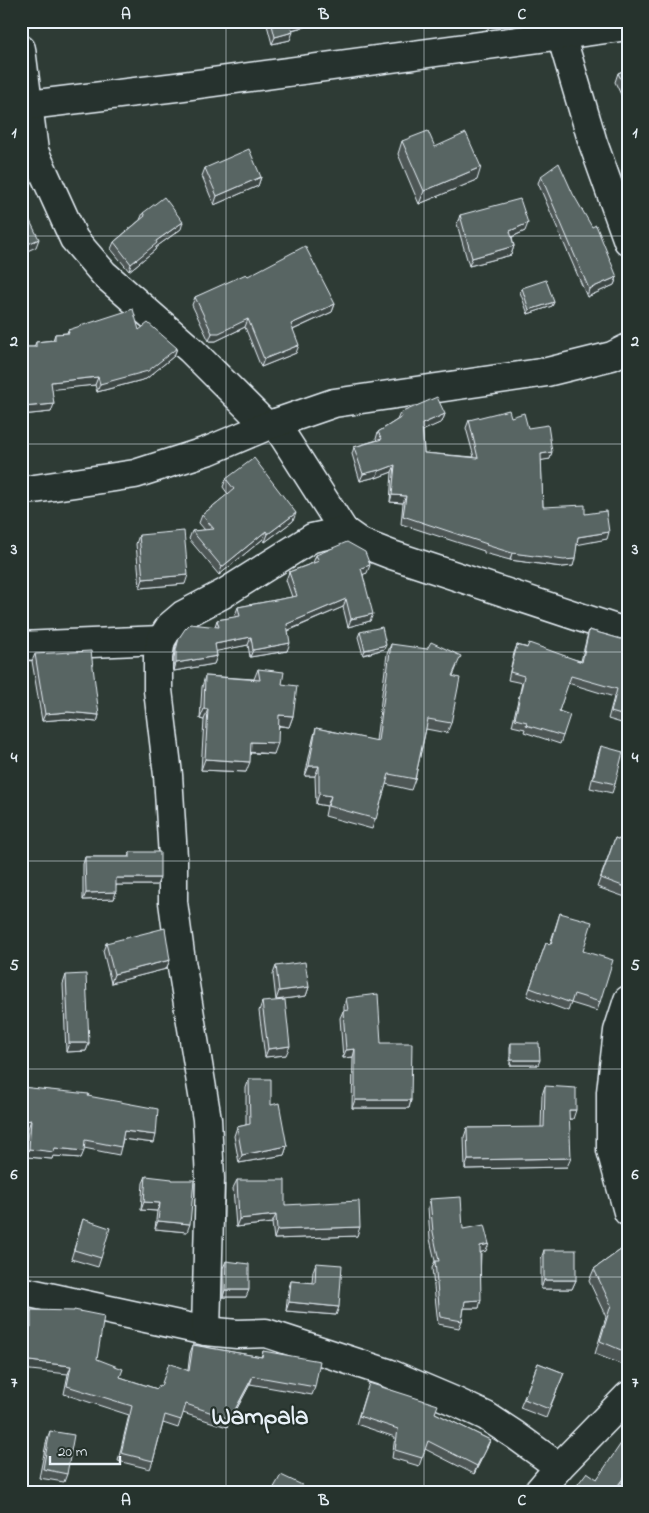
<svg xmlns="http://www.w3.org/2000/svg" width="649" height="1513" font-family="'Indie Flower',sans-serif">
<rect width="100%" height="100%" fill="#2e3b35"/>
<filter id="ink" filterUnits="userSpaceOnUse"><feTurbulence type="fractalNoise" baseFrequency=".02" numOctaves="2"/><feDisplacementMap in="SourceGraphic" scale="10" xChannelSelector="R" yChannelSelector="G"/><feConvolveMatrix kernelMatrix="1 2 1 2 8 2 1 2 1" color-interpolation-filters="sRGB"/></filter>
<g filter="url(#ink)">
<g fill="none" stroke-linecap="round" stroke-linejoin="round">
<defs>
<g id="minor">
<polyline points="558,21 561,35 593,143 628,241"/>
<polyline points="21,49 34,151 74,239 104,274 191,350 267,426"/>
<polyline points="21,106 176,87 628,26"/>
<polyline points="275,423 344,531"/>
<polyline points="21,491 135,474 210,450 267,426 334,403 547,372 612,356 628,348"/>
<polyline points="21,646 161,640"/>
<polyline points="628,1000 618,1031 611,1092 611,1150 628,1212"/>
<polyline points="21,1291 206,1331 237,1334 266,1333 388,1373 454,1401 486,1416 515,1435 559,1467"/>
<polyline points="206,1331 210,1179 207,1119 181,961 173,902 173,857 168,775 158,690 158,657 161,640 170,626 183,615 223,594 312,538 344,531 361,543 392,555 628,633"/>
<polyline points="538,1492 559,1467 628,1396"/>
</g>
</defs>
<use href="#minor" stroke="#e8f1f8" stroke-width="31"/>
<use href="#minor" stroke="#26332d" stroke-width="28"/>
</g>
<g fill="#4d5755" stroke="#e8f1f8">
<polygon points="266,21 326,21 292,30 290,40 272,44"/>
<polygon points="628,69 628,101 625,103 615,82 618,73"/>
<polygon points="402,141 435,147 477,180 419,204 398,154"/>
<polygon points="205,168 261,177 258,186 214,205 202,176"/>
<polygon points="541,176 617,277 614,285 587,297 538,183"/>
<polygon points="143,213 181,229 156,247 155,250 129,271 111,249 114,242 140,220"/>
<polygon points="460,215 525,231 512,237 514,246 511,255 469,266 457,224"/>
<polygon points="248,276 335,304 332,312 293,330 296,353 261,367 245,327 216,341 209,341 192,305 195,297"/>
<polygon points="522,288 554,302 552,306 528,314 520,292"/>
<polygon points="68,330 139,330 177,348 174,356 146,379 97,392 95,385 52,389 51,412 21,415 21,347 34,347 36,342 53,340 55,334 67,333"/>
<polygon points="400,413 445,414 442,422 423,430 424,453 474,457 466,428 469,420 511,417 528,428 550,459 541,460 543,507 585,514 607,539 577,544 573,566 562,567 510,560 484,553 484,551 401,524 403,503 390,502 392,472 376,478 376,477 360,481 352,454 354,447 377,440 376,439 378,432 397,420"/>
<polygon points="226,479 293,521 265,542 263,539 219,575 189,539 192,531 205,530 199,523 202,515 228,494 223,487"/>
<polygon points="628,515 628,545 625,522"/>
<polygon points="139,535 185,584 140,588 136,544"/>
<polygon points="316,555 367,573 363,574 370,621 348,627 343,607 288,631 287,651 250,657 248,645 216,651 217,656 214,664 174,671 174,658 176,646 179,638 215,626 217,620 236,617 235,615 238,607 292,597 286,580 289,572 313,563"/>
<polygon points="626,582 628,582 628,603 621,601"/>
<polygon points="589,630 628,641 628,725 608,719 614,697 568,683 559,711 563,736 560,744 524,732 525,729 512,726 522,683 508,680 514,653 517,645 581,661 587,637"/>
<polygon points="360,632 384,649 363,655 358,637"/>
<polygon points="391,644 457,666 453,676 451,723 447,733 426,729 415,779 411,790 386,784 372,829 325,816 327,806 316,804 315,776 305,776 313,739 316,728 376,741 387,654"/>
<polygon points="35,654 99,715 97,722 65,719 42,721 32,661"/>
<polygon points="258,669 282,684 293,716 289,727 279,726 274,754 250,753 246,772 201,770 204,720 200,719 202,687 205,676 254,679"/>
<polygon points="601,746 615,784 612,793 590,788 598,755"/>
<polygon points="615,838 628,843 628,898 597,887"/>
<polygon points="130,852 157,885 116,885 114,899 83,900 83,864 85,857 128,857"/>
<polygon points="560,913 583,951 600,1002 597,1011 571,1003 568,1011 527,996 546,943 550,944"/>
<polygon points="106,943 170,960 166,969 111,983 103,951"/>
<polygon points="276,966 309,987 306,996 276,1000 273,974"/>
<polygon points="66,975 89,1043 86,1051 66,1052 63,984"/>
<polygon points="346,998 381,1043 411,1100 409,1108 352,1108 353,1057 343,1058 340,1018 343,1011 344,1010 344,1006"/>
<polygon points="262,1002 286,1055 265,1057 259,1011"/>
<polygon points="511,1043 538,1065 510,1065 510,1047"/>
<polygon points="249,1079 271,1105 287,1146 284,1155 239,1163 234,1136 237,1127 246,1125 246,1088"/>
<polygon points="545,1086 573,1119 569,1119 567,1167 465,1169 464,1137 467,1128 541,1128 542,1095"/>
<polygon points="21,1087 88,1096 154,1143 123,1139 119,1155 84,1148 81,1158 53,1156 52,1159 26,1157 28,1128"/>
<polygon points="146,1176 187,1232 155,1229 157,1211 141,1210 143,1183"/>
<polygon points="237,1180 285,1205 357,1236 274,1239 272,1223 236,1227 233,1188"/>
<polygon points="430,1199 486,1251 481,1252 479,1308 464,1308 462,1321 459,1328 438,1324 432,1268 435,1261 430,1239 428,1207"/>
<polygon points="83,1219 101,1258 98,1267 71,1259"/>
<polygon points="622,1249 628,1353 623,1365 595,1354 606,1317 589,1281 594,1269"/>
<polygon points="544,1250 576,1280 572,1289 541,1289 541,1259"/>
<polygon points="226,1261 246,1297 223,1297 223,1268"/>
<polygon points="316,1263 336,1315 286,1311 288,1290 291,1281 312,1283 313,1271"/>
<polygon points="31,1310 120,1377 157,1389 161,1386 188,1370 190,1353 193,1345 261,1357 263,1351 315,1387 312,1395 250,1384 227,1427 183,1413 178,1428 163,1423 153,1461 150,1469 118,1461 129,1415 64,1394 68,1374 28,1326 28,1318"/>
<polygon points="538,1363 564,1373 546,1418 520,1408"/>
<polygon points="366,1392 435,1413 490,1440 487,1448 474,1474 425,1449 419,1466 392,1458 395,1437 356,1424"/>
<polygon points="50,1431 67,1474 64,1482 39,1478 47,1439"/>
<polygon points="628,1442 628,1486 626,1489 620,1486 616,1492 572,1492 597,1479"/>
</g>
<g fill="#3e4745" stroke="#e8f1f8">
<polygon points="298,21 326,21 287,31 290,23"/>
<polygon points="293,32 290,40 272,44 275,37"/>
<polygon points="628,94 628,101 625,103"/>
<polygon points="481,167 477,180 419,204 424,191"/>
<polygon points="261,177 258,186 214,205 217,196"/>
<polygon points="183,222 181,229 156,247 155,250 129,271 131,264 156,241"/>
<polygon points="528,223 525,231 507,239 510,231"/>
<polygon points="39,239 36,247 21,254 21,247"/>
<polygon points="514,246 511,255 469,266 472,258"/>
<polygon points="617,277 614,285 587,297 589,289"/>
<polygon points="554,302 552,306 528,314 529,310"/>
<polygon points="335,304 332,312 288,332 291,324"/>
<polygon points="248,319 245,327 216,341 209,341 212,333"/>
<polygon points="299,345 296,353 261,367 264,359"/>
<polygon points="177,348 174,356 146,379 97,392 100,384"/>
<polygon points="98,377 95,385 48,390 51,382"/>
<polygon points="54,404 51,412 21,415 21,410 23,407"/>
<polygon points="445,414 442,422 420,432 422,424"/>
<polygon points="552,452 550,459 538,461 541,454"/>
<polygon points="395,465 392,472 376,478 379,471"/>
<polygon points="379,470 376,477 360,481 363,474"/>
<polygon points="392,495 406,496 403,503 390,502"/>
<polygon points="296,513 293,521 265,542 268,534"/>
<polygon points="266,531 263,539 219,575 222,567"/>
<polygon points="609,532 607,539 576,545 578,537"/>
<polygon points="512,553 575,559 573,566 562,567 510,560"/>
<polygon points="370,565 367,573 359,576 361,568"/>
<polygon points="188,575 185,584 140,588 143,579"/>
<polygon points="346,599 343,607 284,632 287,624"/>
<polygon points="373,614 370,621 348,627 351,619"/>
<polygon points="251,637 248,645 213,652 215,644"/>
<polygon points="290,643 287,651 250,657 253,650"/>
<polygon points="386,645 384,649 363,655 365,650"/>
<polygon points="217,656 214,664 174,671 176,663"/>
<polygon points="204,709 208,709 204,720 200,719"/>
<polygon points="68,712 99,715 97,722 65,719 42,721 45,714"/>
<polygon points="279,715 293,716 289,727 276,725"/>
<polygon points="251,742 278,743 274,754 247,752"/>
<polygon points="205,759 250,762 246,772 201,770"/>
<polygon points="309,766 319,766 315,776 305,776"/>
<polygon points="319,794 331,796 327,806 316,804"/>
<polygon points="116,878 160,878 157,885 113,885"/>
<polygon points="116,892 114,899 83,900 86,893"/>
<polygon points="170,960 166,969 111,983 114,974"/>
<polygon points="309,987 306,996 276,1000 279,991"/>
<polygon points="69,1043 89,1043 86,1051 66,1052"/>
<polygon points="290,1046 286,1055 265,1057 268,1049"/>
<polygon points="355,1049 353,1057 343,1058 346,1050"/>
<polygon points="511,1060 540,1060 538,1065 510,1065"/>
<polygon points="355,1100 411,1100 409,1108 352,1108"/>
<polygon points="569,1110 576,1110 573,1119 566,1119"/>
<polygon points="31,1120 28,1128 21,1129 21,1122"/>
<polygon points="124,1131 156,1135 154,1143 122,1139"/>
<polygon points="287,1146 284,1155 239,1163 242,1155"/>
<polygon points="55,1148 84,1151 81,1158 53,1156 52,1159 26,1157 29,1149"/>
<polygon points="571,1158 567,1167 465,1169 468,1160"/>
<polygon points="144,1202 160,1203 157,1211 141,1210"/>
<polygon points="276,1215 272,1223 236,1227 239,1219"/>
<polygon points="158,1221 190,1224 187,1232 155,1229"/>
<polygon points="360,1227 357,1236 274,1239 277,1230"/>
<polygon points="489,1244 486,1251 478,1253 480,1246"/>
<polygon points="544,1280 576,1280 572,1289 541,1289"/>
<polygon points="225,1290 249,1290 246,1297 223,1297"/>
<polygon points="481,1300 479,1308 462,1308 465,1301"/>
<polygon points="289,1302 339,1307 336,1315 286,1311"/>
<polygon points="21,1360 71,1366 68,1374 21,1369"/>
<polygon points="253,1376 250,1384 227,1427 230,1419"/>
<polygon points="490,1440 487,1448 474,1474 477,1466"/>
<polygon points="624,1477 620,1486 616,1492 613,1492"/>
</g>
<g fill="#596563" stroke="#e8f1f8">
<polygon points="271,21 298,21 290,23 293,32 275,37"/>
<polygon points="628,69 628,94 618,73"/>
<polygon points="428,131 435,147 466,133 481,167 424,191 402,141"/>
<polygon points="249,149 261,177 217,196 205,168"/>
<polygon points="559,163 573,194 592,227 596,225 617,277 589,289 541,176"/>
<polygon points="164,197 183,222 156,241 157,243 131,264 114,242 145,216 143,213"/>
<polygon points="520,199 528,223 510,231 514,246 472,258 460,215"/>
<polygon points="21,207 25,219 28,217 39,239 21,247"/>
<polygon points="305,246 335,304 291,324 299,345 264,359 248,319 219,333 212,333 195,297 246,274 248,276"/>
<polygon points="546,280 554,302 529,310 522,288"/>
<polygon points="133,309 139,330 148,323 177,348 148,371 100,384 98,377 51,382 54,404 23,407 21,388 21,347 36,347 36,342 55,340 55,334 69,333 68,330"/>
<polygon points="437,397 445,414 422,424 424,453 478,458 469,420 509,410 511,417 524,413 528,428 548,425 552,452 541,454 543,507 585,505 585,514 606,511 609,532 578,537 575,559 564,560 512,553 486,545 487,544 403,516 406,496 392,495 395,465 379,471 379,470 363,474 354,447 382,439 378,432 402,417 400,413"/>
<polygon points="254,458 296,513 268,534 266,531 222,567 192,531 214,529 202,515 234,489 226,479"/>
<polygon points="184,531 188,575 143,579 139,535"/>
<polygon points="347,542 365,552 370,565 361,568 373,614 351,619 346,599 287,624 290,643 253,650 251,637 215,644 217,656 176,663 176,650 179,638 185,629 190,624 219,627 217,620 240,616 238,607 297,596 289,572 319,561 316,555"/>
<polygon points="626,582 628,582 628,595 623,593"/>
<polygon points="382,627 386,645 365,650 360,632"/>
<polygon points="589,630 628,641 628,717 611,712 617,689 571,676 559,711 570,715 563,736 526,725 527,722 515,719 524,676 510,672 517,645 527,648 529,643 582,662"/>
<polygon points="431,642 461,656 452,676 460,678 451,723 428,719 415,779 389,774 376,819 328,806 331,796 319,794 319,766 309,766 316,728 378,741 391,644 427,649"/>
<polygon points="91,651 99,715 68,712 45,714 35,654"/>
<polygon points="258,669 284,672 282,684 297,686 293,716 279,715 278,743 251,742 250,762 205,759 208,709 204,709 205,676 260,680"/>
<polygon points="601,746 623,752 615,784 593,779"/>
<polygon points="615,838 628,843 628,888 601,878"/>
<polygon points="130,852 160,852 160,878 116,878 116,892 86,893 85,857 130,857"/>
<polygon points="560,913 592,922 583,951 613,960 600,1002 574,994 571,1003 530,988 546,943 551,944"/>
<polygon points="165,928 170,960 114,974 106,943"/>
<polygon points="305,962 309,987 279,991 276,966"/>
<polygon points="86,974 89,1043 69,1043 66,975"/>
<polygon points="378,994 381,1043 412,1043 411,1100 355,1100 355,1049 346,1050 343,1011 348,1010 346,998"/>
<polygon points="285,1000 290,1046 268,1049 262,1002"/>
<polygon points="511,1043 539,1043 540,1060 511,1060"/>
<polygon points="249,1079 271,1079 271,1105 279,1103 287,1146 242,1155 237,1127 250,1124"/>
<polygon points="545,1086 576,1088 576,1110 569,1110 571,1158 468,1160 467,1128 544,1127"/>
<polygon points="21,1087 89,1094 88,1096 158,1109 156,1135 124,1131 121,1147 85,1140 84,1151 55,1148 54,1152 29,1149 31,1120 21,1122"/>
<polygon points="146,1176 172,1179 172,1180 194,1180 190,1224 158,1221 160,1203 144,1202"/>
<polygon points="237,1180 285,1180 285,1205 359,1201 360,1227 277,1230 276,1215 239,1219"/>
<polygon points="461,1197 463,1229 484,1225 489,1244 480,1246 481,1300 465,1301 462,1321 440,1317 435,1261 439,1261 433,1232 430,1199"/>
<polygon points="83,1219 110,1228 101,1258 74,1250"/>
<polygon points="622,1249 628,1260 628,1353 600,1341 611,1305 594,1269"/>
<rect x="544" y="1250" width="32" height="30"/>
<polygon points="226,1261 249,1264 249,1290 225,1290"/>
<polygon points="316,1263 342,1265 339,1307 289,1302 291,1281 315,1283"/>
<polygon points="31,1310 74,1311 74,1310 104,1316 97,1359 123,1369 120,1377 157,1389 159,1385 161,1386 169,1363 189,1371 193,1345 262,1357 263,1351 320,1361 315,1387 253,1376 230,1419 186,1404 181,1420 165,1415 153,1461 121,1453 132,1406 67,1386 71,1366 21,1360 21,1325 31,1327"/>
<polygon points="538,1363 564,1373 549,1409 524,1399"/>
<polygon points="369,1383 438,1405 435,1413 490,1440 477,1466 428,1441 422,1458 395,1450 398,1429 359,1416"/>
<polygon points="50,1431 74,1435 67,1474 43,1469"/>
<polygon points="624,1439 628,1442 628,1480 624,1477 613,1492 572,1492 587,1472 597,1479"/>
<polygon points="281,1475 302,1485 299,1492 272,1491"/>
<polygon points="184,1489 193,1492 184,1492"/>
</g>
</g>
<path fill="none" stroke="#e8f1f8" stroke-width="1" stroke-opacity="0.55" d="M 226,21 L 226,1492M 424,21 L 424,1492M 21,236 L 628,236M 21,444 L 628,444M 21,652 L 628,652M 21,861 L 628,861M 21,1069 L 628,1069M 21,1277 L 628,1277"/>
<g text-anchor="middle" stroke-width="4.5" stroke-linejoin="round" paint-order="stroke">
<g font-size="25" font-weight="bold" fill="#e8f1f8" stroke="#26332d">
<text x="260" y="1424">Wampala</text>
</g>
</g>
<rect width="649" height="1513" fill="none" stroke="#26332d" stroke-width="55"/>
<path d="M50 1456v8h70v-8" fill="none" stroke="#e8f1f8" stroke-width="2.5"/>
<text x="58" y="1456" font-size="15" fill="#e8f1f8" stroke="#26332d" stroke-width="4" paint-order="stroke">20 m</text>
<rect x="28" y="28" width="594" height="1458" fill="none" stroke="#e8f1f8" stroke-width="2"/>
<g font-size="16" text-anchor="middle" font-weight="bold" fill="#e8f1f8">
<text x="126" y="19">A</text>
<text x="324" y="19">B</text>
<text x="522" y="19">C</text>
<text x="14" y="137">1</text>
<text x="635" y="137">1</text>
<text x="14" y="346">2</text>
<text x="635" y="346">2</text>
<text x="14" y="554">3</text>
<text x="635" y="554">3</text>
<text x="14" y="762">4</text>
<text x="635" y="762">4</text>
<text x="14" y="970">5</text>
<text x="635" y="970">5</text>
<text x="14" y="1179">6</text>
<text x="635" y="1179">6</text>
<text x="14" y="1387">7</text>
<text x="635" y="1387">7</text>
<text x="126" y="1505">A</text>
<text x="324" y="1505">B</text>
<text x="522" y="1505">C</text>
</g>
</svg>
